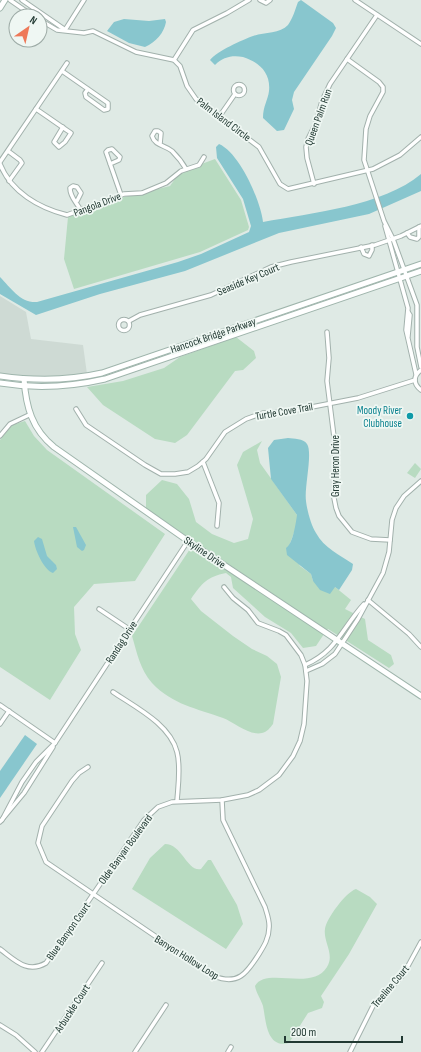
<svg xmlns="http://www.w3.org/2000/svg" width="421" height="1052" font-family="'Sofia Sans Condensed',sans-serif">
<rect width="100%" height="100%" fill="#dfeae5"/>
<polygon fill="#cedad4" points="0,296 26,312 31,339 83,345 87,374 66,378 16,376 0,374"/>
<g fill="#b8dbc1">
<polygon points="215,159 241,200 249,227 248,230 200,252 74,289 64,259 68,217 120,198 170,186 180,172"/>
<polygon points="236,337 254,351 256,358 243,370 235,371 187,435 175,443 155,439 103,405 87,387 123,381 164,368 180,357"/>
<polygon points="25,421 34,436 47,450 165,534 135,581 94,584 74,607 75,634 81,650 50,700 0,667 0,440 12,425"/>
<polygon points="262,441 257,450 260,463 297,515 298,522 289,546 300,566 311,574 313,581 335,587 351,600 345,609 365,619 368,640 391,655 394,664 389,668 328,629 327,630 146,509 146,495 162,480 177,484 189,499 196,522 212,534 234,543 248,539 253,519 237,465 243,452"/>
<polygon points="415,463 421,469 415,478 407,473"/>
<path d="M 192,546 L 324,634 L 316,646 L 303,648 L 291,633 L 265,617 L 233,588 L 231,577 L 226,573 C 207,577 202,583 191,599 L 201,611 L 233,636 L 252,649 L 267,656 L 277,664 L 281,677 L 273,724 C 270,728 267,732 262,733 C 249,736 234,722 223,718 C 196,708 173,705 152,683 C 140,669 137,653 132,636 Z"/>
<path d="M 165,844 C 182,844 187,872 201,869 L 208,860 L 211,860 L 237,905 L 243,924 L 226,949 L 132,889 L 150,858 Z"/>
<path d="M 356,889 L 370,897 L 377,904 L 349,954 L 321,996 L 324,1002 L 322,1008 L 308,1013 L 289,1043 C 266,1049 266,1020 263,1006 C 261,999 256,993 255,986 C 266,966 312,992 327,967 C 335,954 323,942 325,929 C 326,919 346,892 356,889 Z"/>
</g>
<g fill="#88c6ce">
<path d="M 301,0 L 333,23 L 336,28 L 332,36 L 294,92 L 292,100 L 294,109 L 284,130 L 277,131 L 263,118 C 263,106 268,100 269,91 C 271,73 259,62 243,57 C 232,55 223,57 215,65 L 210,60 C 217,51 242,40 253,36 C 264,32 280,34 288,25 C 293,18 295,10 298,2 Z"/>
<path d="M 124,19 L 149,21 L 165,19 L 166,22 C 164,33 156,42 145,47 L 129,43 L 107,31 L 114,22 Z"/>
<path d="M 219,144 C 240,153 261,202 263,222 C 311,213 383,206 421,174 L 421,191 L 369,214 L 279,233 L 185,271 L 100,294 L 36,315 L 0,294 L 0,277 C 11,288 20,303 37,302 L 178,262 L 201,254 L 249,232 L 251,226 L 243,199 L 217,158 L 216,147 Z"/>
<path d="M 288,438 C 294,439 303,438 307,444 C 313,453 304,487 306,501 C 307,510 311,525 316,533 C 324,548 340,555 353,564 L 352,570 L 339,590 L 335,587 L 330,594 L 320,590 L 313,581 L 311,574 L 287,555 L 286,548 C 293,544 296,522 297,515 L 271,479 L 268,448 L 274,440 Z"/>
<polygon points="73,527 76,527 86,545 84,550 82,551 77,547"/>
<path d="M 38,537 L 42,539 L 47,556 L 56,565 L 57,569 L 53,573 C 44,570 35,550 34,541 Z"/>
<polygon points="25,735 37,744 0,798 0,771"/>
</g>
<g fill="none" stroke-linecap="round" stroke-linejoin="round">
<defs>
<g id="street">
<polyline points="10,0 33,16"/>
<polyline points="22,0 64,29"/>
<polyline points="260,0 266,3 270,0"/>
<polyline points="355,0 421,44"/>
<polyline points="40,20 57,30 84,33 93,31 136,52 174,60 180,66 187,86 196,99 259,147 280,184 288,189 373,169 400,155 421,137"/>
<polyline points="65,30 84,0"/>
<polyline points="347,59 379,82 383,87 383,92 370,116 366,129 364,160 384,221 393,239 417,305 417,347 421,367"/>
<polyline points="174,60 193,30 227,13 249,0"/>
<polyline points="62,71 108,103 108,109 104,110 86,97 85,93 88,89"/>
<circle cx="239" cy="90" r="5.5"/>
<path d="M 36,109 C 48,117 59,125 71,133 L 65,142 L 59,147 L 54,142 L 63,127"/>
<polyline points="219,117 235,94"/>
<path d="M 160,144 L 161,133 L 158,131 L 155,131 L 152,136 C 155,146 165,145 172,151 C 177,156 182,162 186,169"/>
<polyline points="8,151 20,160 22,163 9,181"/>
<polyline points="0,162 67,63"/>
<path d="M 0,164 C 11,192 39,208 67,215 L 124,194 L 142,193 L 166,183 L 181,171 L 199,165 L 204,157"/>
<polyline points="110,164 119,160 120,157 112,149 108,150 106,152 121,195"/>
<polyline points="314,184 307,158 306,147 308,139 316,123 322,101 330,84 377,15"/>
<path d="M 77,201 L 81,193 L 77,187 L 73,186 L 70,188 C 70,198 77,202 81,211"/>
<polyline points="385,226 408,308 406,330 416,374"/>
<polyline points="407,233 410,237 417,239 419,237 419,227"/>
<polyline points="361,247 364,254 369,256 372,250 372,245"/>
<polyline points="408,312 410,315 408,336"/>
<circle cx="124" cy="325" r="5.5"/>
<polyline points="129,321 140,315 211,295 271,267 291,262 375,245 401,236 421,226"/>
<polyline points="327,332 329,358 327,381 335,445 334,498 336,508 339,516 352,532 371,539 390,540"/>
<path d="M 421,370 C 413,376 413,384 421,390"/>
<polyline points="76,409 86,425 145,465 161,474 175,474 188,472 198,466 206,459 225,432 246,419 263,413 286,412 358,398 415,380"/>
<polyline points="0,436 10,424 29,415"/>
<polyline points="203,462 219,503 217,526"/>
<polyline points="368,600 409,634 421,647"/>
<polyline points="99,609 129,629"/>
<path d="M 305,665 C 337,651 342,628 364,604"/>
<polyline points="306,671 322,664 335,654 358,619 383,573 389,552 392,520 396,508 404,496 421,481"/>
<path d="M 113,692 C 135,707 170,724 177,752 C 181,767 178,786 177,801"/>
<polyline points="0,705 55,743"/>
<polyline points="0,724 9,711"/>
<path d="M 88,767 L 79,773 L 72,781 L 42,826 L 38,843 L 46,862 L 214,976 C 238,986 247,973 259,954 C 264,946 269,938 269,928 C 270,921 267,914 265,907 L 223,820 L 222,800"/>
<polyline points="2,820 22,782 36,762 55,743 188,541"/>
<polyline points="0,822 24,793 53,747"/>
<path d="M 0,949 C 15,960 27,974 46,963 L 144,820 L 158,807 L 172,802 L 222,800 L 248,795 L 259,790 L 279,775 L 293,756 L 300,741 L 304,724 L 307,681 L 305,665 L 301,655 L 286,635 L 279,631 L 258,623 L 248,610 L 233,598 L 224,587"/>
<polyline points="0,1025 16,1035 35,1052"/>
<polyline points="42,1052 102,963"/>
<polyline points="135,1052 166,1005"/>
<polyline points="228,1052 231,1047"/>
<polyline points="350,1052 373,1006 403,975 421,942"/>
</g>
<g id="secondary">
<polyline points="0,8 5,0"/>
<path d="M 0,376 C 36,381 67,381 102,373 L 421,264"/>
<path d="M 24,379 C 26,407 32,429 54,447 L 188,541 L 421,696"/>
<path d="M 0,383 C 36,389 70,387 105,379 L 421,271"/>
</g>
</defs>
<use href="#street" stroke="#a2b1ac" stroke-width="5.5"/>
<use href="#secondary" stroke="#9fb5ac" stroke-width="7"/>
<use href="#street" stroke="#fff" stroke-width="3.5"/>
<use href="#secondary" stroke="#fff" stroke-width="5"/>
</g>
<circle fill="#0f9aa8" stroke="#eff7f3" stroke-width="1.5" cx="410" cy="416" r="4"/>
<g text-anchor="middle" stroke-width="3.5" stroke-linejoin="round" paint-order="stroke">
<g font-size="11" fill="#213932" stroke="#eff7f3">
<text transform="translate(318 117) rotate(-70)" y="4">Queen Palm Run</text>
<text transform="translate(224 119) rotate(37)" y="4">Palm Island Circle</text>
<text transform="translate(97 204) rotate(-21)" y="4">Pangola Drive</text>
<text transform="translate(248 279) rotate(-23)" y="4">Seaside Key Court</text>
<text transform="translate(213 335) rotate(-19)" y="4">Hancock Bridge Parkway</text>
<text transform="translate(284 411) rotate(-10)" y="4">Turtle Cove Trail</text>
<text transform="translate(335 466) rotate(-90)" y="4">Gray Heron Drive</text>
<text transform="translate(205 552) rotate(34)" y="4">Skyline Drive</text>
<text transform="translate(121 642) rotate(-57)" y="4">Randag Drive</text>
<text transform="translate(125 849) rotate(-54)" y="4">Olde Banyan Boulevard</text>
<text transform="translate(68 931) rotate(-55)" y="4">Blue Banyon Court</text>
<text transform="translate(187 957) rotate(32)" y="4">Banyon Hollow Loop</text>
<text transform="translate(390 986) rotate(-50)" y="4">Treeline Court</text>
<text transform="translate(72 1008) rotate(-57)" y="4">Arbuckle Court</text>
</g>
<g font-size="11" fill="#0d838f" stroke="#eff7f3" text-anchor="end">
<text x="402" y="414">Moody River<tspan x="402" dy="13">Clubhouse</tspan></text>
</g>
</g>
<g transform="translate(28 28) rotate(34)"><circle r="19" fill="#eff7f3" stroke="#9daba6"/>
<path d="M0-3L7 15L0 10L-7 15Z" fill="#ee7959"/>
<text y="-6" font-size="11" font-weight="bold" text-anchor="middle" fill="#213932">N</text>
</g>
<path d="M285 1036v6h117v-6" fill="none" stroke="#213932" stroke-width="2"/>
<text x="291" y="1036" font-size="12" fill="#213932" stroke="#eff7f3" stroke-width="3" paint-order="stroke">200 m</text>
</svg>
